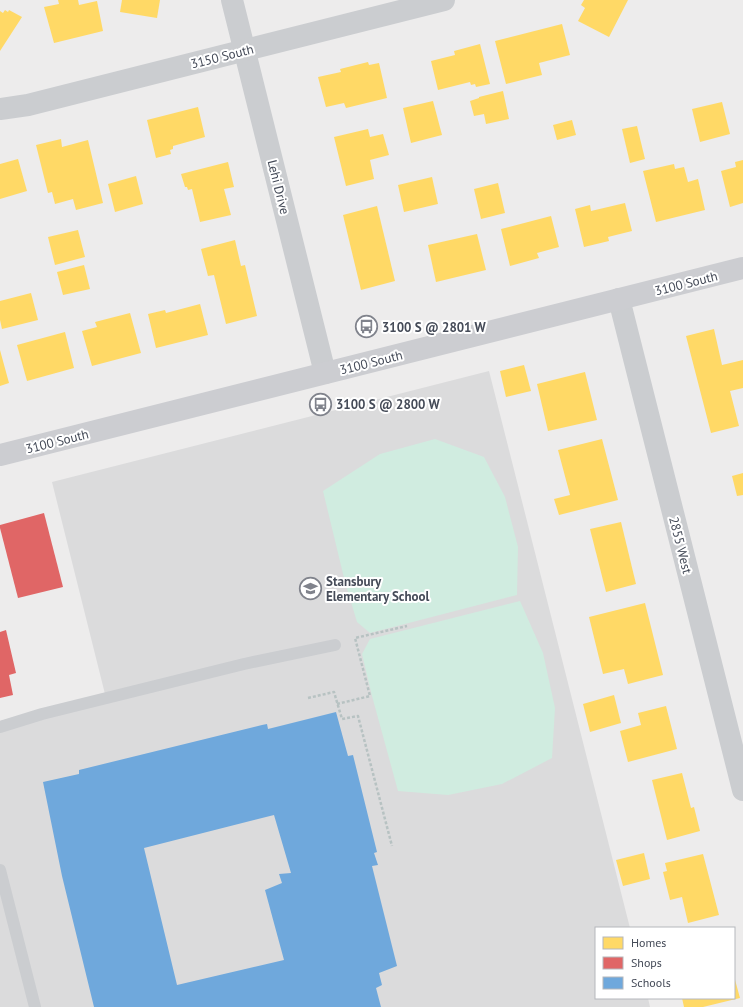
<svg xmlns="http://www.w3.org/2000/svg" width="743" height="1007" font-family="'PT Sans',sans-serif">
<rect width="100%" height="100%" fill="#edecec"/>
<polygon fill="#dbdbdc" points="489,371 630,928 596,928 596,998 648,998 650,1007 0,1007 0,721 105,694 52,482"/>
<g fill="#d0ece0">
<polygon points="435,439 484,457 505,497 518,547 517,595 370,633 357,622 345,582 323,491 380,454"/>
<polygon points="520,601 543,653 555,708 552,758 502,784 448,795 398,791 372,696 362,654 370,639"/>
</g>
<g fill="#ffd966">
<polygon points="58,0 78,0 79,5 97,1 103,31 54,43 44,7 59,4"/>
<polygon points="122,0 160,0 157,18 120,12"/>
<polygon points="584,0 628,0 609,37 578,21 585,8 581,5"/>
<polygon points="5,10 8,12 9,10 22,17 0,51 0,11 3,13"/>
<polygon points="562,24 570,55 539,63 542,75 506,84 495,41"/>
<polygon points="480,44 490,84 476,87 475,84 471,85 470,82 438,90 431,61 455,55 454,51"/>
<polygon points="368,62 369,65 379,63 387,98 346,108 344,103 326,107 318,77 341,72 340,69"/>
<polygon points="503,91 509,119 486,124 484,114 474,116 470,101 479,98 479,97"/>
<polygon points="433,101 442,135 411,143 403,108"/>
<polygon points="722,102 730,134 700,142 692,109"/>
<polygon points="198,107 205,137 173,146 173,149 170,150 171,154 156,158 147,120"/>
<polygon points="572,120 576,135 557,140 553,125"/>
<polygon points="637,126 645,159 630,163 622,129"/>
<polygon points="368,129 370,137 383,134 389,155 370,160 374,179 346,186 334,137"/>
<polygon points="61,139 62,147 88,140 103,203 76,210 73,199 55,204 52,192 48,193 36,145"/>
<polygon points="18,159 27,191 0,199 0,164"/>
<polygon points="743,160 743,203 730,207 721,171 736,167 735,162"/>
<polygon points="228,162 234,187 224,189 231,215 200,222 192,189 188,190 187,187 185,187 181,174"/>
<polygon points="674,164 675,169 684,167 688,182 698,179 705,210 656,222 643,171"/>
<polygon points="136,176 143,204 115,212 108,184"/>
<polygon points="432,177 438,204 404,212 398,185"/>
<polygon points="498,183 505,213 481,219 474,189"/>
<polygon points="625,203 632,231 608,237 609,241 584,247 575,209 590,205 591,211"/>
<polygon points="377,206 395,281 361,290 343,215"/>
<polygon points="551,216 559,247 537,253 539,258 510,266 501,229"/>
<polygon points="78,230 85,257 55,265 48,237"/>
<polygon points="477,234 486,270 436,282 428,245"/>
<polygon points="235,240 241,266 245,265 257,316 226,324 214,275 208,276 201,249"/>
<polygon points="84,265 90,289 63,295 57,272"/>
<polygon points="31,293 38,320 2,329 0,320 0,301"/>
<polygon points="200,304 208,335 156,348 148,314 165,310 166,313"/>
<polygon points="130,313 141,353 92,366 82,331 97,327 95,322"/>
<polygon points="714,329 722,365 743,360 743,388 730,391 739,426 711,433 686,336"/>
<polygon points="65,332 74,368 27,381 17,345"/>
<polygon points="0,350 9,383 0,386"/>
<polygon points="524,365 531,391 506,397 500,371"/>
<polygon points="585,372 597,420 548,431 537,384"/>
<polygon points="602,439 618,500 559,515 554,499 570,495 558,450"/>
<polygon points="743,473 743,495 737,496 732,476"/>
<polygon points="621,522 636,584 606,592 590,529"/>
<polygon points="645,603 663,675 628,684 624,669 603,674 589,617"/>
<polygon points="614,695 621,723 590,732 583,704"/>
<polygon points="666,706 677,749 628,762 620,731 641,725 638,713"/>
<polygon points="682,773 691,808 694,807 700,831 667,840 652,780"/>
<polygon points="644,853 650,879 623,886 616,860"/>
<polygon points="703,854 719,915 688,923 682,897 670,900 663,872 667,871 665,863"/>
<polygon points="734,976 740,998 703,1007 684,1007 682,998 734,998"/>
</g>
<g fill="#e06666">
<polygon points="44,513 63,587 18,598 0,528 0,525"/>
<polygon points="6,630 16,673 9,675 13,695 0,698 0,632"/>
</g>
<path fill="#6fa8dc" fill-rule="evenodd" d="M 336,712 L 348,756 L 353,755 L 377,852 L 374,853 L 378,865 L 372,866 L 397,966 L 379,973 L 382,985 L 376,988 L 381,1007 L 94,1007 L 62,876 L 43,782 L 79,774 L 79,770 L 262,725 L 267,724 L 268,729 ZM 274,815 L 291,873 L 279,874 L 282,883 L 265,890 L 284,960 L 177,985 L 144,848 Z"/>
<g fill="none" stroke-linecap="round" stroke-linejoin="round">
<g stroke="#b7c2c2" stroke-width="2.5" stroke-dasharray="3 2" stroke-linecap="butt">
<polyline points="308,698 334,692 342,719 358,716 392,846"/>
<polyline points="337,704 370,696 355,638 407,626"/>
</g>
<g stroke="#cbcdd0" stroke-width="12">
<polyline points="0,727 42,714 244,664 335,645"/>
<polyline points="0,870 35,1007"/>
</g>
<g stroke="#cbcdd0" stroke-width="22">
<polyline points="232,0 325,373"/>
<polyline points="0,109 28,105 444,0"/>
<polyline points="619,299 743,790"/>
</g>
<polyline stroke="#cccdd1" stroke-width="22" points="0,455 743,268"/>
</g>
<defs>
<symbol id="bus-ring" viewBox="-11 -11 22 22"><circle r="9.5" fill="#fff" stroke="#80838c" stroke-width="1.5"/><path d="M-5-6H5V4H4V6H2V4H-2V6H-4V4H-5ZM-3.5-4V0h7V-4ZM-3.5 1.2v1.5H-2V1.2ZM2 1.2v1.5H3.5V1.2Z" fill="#80838c"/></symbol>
<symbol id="school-ring" viewBox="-11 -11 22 22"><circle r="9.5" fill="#fff" stroke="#80838c" stroke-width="1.5"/><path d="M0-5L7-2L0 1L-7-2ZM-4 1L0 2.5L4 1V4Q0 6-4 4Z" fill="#80838c"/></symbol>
</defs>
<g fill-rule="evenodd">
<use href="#bus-ring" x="354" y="314" width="25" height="25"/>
<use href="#bus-ring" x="308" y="392" width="25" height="25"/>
<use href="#school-ring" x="298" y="576" width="25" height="25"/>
</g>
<g text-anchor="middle" stroke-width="4" stroke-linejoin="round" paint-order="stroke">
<g font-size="13" fill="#454b58" stroke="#fff">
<text transform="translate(222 56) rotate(-14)" y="5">3150 South</text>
<text transform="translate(279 187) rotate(76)" y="5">Lehi Drive</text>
<text transform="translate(686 283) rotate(-14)" y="5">3100 South</text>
<text transform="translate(371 362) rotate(-14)" y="5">3100 South</text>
<text transform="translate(57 441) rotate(-14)" y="5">3100 South</text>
<text transform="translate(681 545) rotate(76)" y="5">2855 West</text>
</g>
<g font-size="13" font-weight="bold" fill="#454b58" stroke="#fff" text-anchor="start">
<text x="382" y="332">3100 S @ 2801 W</text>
<text x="336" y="409">3100 S @ 2800 W</text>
<text x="326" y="586">Stansbury<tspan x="326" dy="15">Elementary School</tspan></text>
</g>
</g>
<rect x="595" y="927" width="140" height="72" fill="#ffffff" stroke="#b5b7bc"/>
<rect x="603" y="937" width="20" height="12" fill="#ffd966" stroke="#b5b7bc"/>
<text x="631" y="947" font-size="12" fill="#454b58">Homes</text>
<rect x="603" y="957" width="20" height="12" fill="#e06666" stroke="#b5b7bc"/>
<text x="631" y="967" font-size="12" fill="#454b58">Shops</text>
<rect x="603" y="977" width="20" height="12" fill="#6fa8dc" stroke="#b5b7bc"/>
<text x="631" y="987" font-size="12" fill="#454b58">Schools</text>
</svg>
